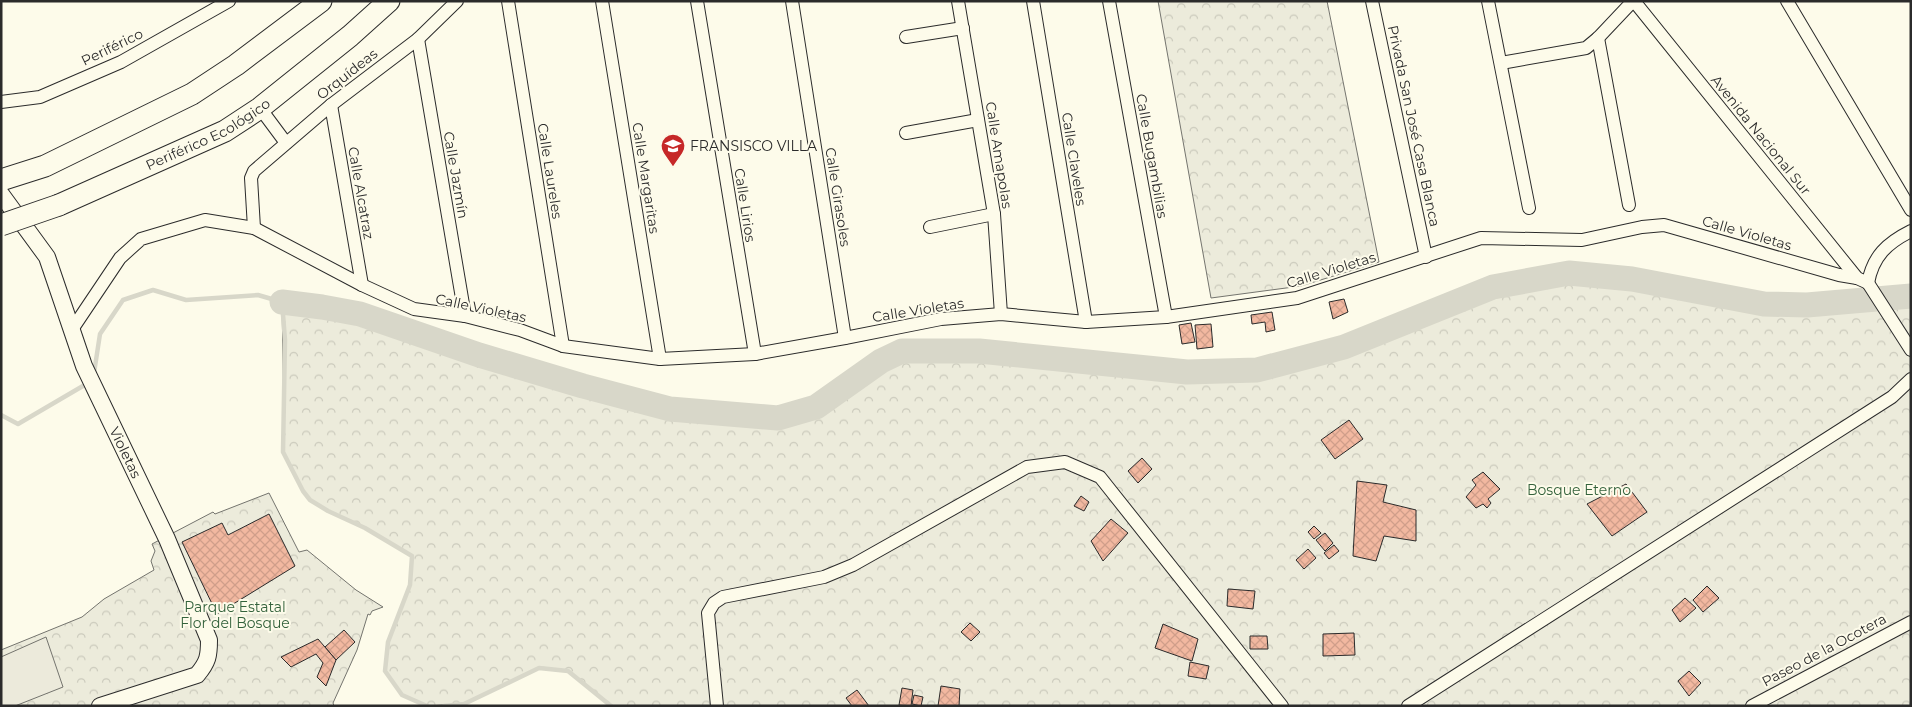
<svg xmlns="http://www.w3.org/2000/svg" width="1912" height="707" font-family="Montserrat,sans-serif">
<defs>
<pattern id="park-crowns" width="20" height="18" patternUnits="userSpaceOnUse" patternTransform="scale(1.25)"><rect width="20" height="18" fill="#ecebdb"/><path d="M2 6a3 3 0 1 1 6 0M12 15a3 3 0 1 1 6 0" fill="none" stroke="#cbcabc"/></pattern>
<pattern id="building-cross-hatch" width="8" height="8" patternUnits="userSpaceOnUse" patternTransform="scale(1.25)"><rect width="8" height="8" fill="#f2b8a0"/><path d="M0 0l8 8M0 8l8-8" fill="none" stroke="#d09e8a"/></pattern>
</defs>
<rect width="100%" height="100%" fill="#fdfbea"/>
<g fill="url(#park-crowns)" stroke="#74746e">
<polygon points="1158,1 1327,1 1379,262 1301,286 1211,298"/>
<polygon points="1569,273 1632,279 1764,304 1807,305 1911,296 1911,706 611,706 568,671 539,668 464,704 427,706 402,695 385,671 388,642 410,585 412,556 365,528 328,511 310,500 303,491 283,452 284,418 282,302 322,307 360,314 479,355 583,386 670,409 778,418 816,407 881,361 902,351 979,351 1186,372 1257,370 1344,347 1493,287"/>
<polygon points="269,493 299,552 307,550 356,590 383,607 372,611 370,615 368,614 357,650 333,703 334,706 1,706 1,650 82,617 104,599 154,570 151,561 155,551 152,544 213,512 215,514"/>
</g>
<polygon fill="#eceadb" stroke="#74746e" points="46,637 63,687 15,706 1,706 1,657"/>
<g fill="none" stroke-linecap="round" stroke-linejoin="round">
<g stroke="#d8d7c9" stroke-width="4.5">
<polyline points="94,373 100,334 123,300 153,290 186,300 258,295 282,302 285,340 283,452 303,491 310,500 328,511 365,528 412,556 410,585 388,642 385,671 402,695 427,706"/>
<polyline points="1,415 18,424 88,383"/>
<polyline points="444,706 464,704 539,668 568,671 611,706"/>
</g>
<polyline stroke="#d8d7c9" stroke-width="25" points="282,302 322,307 360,314 479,355 583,386 670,409 778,418 816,407 881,361 902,351 979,351 1187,372 1257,370 1344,347 1493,287 1569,273 1632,279 1764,304 1807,305 1911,296"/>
</g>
<g fill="url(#building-cross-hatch)" stroke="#2b2b2b">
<polygon points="1344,299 1348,312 1333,319 1329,302"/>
<polygon points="1272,312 1275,330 1266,332 1265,322 1252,324 1251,315"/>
<polygon points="1191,323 1195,342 1182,344 1179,325"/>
<polygon points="1211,324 1213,347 1197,349 1195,325"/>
<polygon points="1349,420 1363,439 1335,459 1321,440"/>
<polygon points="1142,458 1152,469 1138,483 1128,471"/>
<polygon points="1483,472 1500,489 1488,499 1491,503 1487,508 1483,504 1476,508 1466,497 1476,485 1472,480"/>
<polygon points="1357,481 1387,485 1383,502 1416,510 1416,541 1384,536 1376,561 1353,556"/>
<polygon points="1626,484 1647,512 1612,536 1587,504"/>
<polygon points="1081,496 1089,502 1084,511 1074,506"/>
<polygon points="269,514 295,566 217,614 182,542 222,523 228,535"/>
<polygon points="1111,519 1128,533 1103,561 1091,541"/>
<polygon points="1314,526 1321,533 1314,539 1308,532"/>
<polygon points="1325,533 1333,543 1325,551 1316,540"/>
<polygon points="1334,545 1339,551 1329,559 1324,553"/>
<polygon points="1308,549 1316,558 1304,569 1296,560"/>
<polygon points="1707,586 1719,598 1703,612 1693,600"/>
<polygon points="1228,589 1255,591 1253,609 1227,606"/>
<polygon points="1685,598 1696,608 1680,622 1672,610"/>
<polygon points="970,623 980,632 971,641 961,632"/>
<polygon points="1163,624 1198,639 1192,661 1155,648"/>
<polygon points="344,630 355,642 336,660 325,647"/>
<polygon points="1354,633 1355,655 1323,656 1323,634"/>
<polygon points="1250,636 1267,636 1268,649 1250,649"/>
<polygon points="318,639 336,660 326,686 317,677 323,663 316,654 291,667 281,657"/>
<polygon points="1190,662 1209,666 1206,679 1188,676"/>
<polygon points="1689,671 1701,683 1689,696 1678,681"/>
<polygon points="941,686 960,689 959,706 938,706"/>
<polygon points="902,688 913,690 911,706 899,705"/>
<polygon points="857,690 869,706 852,706 846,698"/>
<polygon points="914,695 923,697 921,706 912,704"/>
</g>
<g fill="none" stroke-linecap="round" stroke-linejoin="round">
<defs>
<g id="minor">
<polyline points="508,1 563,346"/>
<polyline points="602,1 660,359"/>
<polyline points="697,1 755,354"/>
<polyline points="792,1 845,338"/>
<polyline points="958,1 994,214 1001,314"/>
<polyline points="1033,1 1086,322"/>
<polyline points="1109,1 1166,317"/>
<polyline points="1372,1 1426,257"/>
<polyline points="1488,1 1529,208"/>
<polyline points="1634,1 1857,278 1868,283"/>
<polyline points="1787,1 1911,210"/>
<polyline points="906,37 963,28"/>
<polyline points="1598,38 1629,205"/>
<polyline points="418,39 465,316"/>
<polyline points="1501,63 1586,48 1598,38 1633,1"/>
<polyline points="1,102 40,97 121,62 229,1"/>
<polyline points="331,105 362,285"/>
<polyline points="260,108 286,143"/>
<polyline points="906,133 978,120"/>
<polyline points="930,227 994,214"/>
<polyline points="254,228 251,178 254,171 331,105 418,39 457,1"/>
<polyline points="1868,283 1911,350"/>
<path d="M 1868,283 C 1873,256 1887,243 1911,231"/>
<polyline points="71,331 120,258 141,239 205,220 254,228 362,285 414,309 465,316 520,330 563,346 660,359 755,354 845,338 941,319 1001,314 1086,322 1166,317 1297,298 1481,238 1582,240 1642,227 1664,225 1839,275 1857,278"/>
<polyline points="717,706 708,613 714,603 723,597 824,577 853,565 1027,467 1065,462 1100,477 1282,706"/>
<polyline points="1408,706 1892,397 1911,379"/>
<polyline points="1752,706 1911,622"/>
</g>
<g id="tertiary">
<path id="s1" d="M 1,194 L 47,257 L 84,366 L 167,539 L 209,640 C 209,656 208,662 197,675 L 100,706"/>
</g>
<g id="trunk">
<polyline points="1,180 45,166 192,94 236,65 321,1"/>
<path id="s2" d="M 59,205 L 225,131 L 260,108 L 350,36 L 389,1"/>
</g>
</defs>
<use href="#minor" stroke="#2b2b2b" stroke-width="14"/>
<use href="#tertiary" stroke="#2b2b2b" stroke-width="18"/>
<use href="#trunk" stroke="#2b2b2b" stroke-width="23"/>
<use href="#minor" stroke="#fdfbea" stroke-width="12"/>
<use href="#tertiary" stroke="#fdfbea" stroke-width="16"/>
<use href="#trunk" stroke="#fdfbea" stroke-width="21"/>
<defs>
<polyline id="trunk-bridge" points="1,225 59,205"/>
</defs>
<use href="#trunk-bridge" stroke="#2b2b2b" stroke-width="23" stroke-linecap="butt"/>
<use href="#trunk-bridge" stroke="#fdfbea" stroke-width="21"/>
</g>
<defs>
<symbol id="school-pin" viewBox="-11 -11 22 30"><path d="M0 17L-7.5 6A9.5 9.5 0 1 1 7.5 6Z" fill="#c62828" stroke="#fdfbea"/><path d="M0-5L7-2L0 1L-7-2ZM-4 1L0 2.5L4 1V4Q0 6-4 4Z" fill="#fff"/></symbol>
</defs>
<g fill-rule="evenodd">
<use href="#school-pin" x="659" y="132" width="28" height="38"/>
</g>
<g text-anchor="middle" stroke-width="4" stroke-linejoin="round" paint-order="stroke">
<g font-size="14" fill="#2b2b2b" stroke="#fdfbea">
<text transform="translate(112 47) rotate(-26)" y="5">Periférico</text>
<text transform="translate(347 74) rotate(-38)" y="5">Orquídeas</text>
<text transform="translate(1414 126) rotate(78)" y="5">Privada San José Casa Blanca</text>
<text dy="5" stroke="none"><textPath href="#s2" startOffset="165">Periférico Ecológico</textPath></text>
<text transform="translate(1761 135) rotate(51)" y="5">Avenida Nacional Sur</text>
<text transform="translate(999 155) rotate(81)" y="5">Calle Amapolas</text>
<text transform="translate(1152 156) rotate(80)" y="5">Calle Bugambilias</text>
<text transform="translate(1074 159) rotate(81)" y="5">Calle Claveles</text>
<text transform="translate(550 171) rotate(81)" y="5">Calle Laureles</text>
<text transform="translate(456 175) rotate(80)" y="5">Calle Jazmín</text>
<text transform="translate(646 178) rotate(81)" y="5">Calle Margaritas</text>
<text transform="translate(361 193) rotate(80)" y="5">Calle Alcatraz</text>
<text transform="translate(838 197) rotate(81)" y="5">Calle Girasoles</text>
<text transform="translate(745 205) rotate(81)" y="5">Calle Lirios</text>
<text transform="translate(1747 233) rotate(16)" y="5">Calle Violetas</text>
<text transform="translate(1331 270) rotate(-17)" y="5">Calle Violetas</text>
<text transform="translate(481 308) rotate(12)" y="5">Calle Violetas</text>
<text transform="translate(918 310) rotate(-9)" y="5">Calle Violetas</text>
<text dy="5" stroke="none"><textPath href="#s1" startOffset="289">Violetas</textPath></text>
<text transform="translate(1824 650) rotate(-28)" y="5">Paseo de la Ocotera</text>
</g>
<g font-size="14" fill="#2b2b2b" stroke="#fdfbea" text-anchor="start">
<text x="690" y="151">FRANSISCO VILLA</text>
</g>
<g font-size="14" fill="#34623c" stroke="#fdfbea">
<text x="1579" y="495">Bosque Eterno</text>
<text x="235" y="612">Parque Estatal<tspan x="235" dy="16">Flor del Bosque</tspan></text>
</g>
</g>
<rect width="1912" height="707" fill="none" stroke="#2b2b2b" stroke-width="5"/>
</svg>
